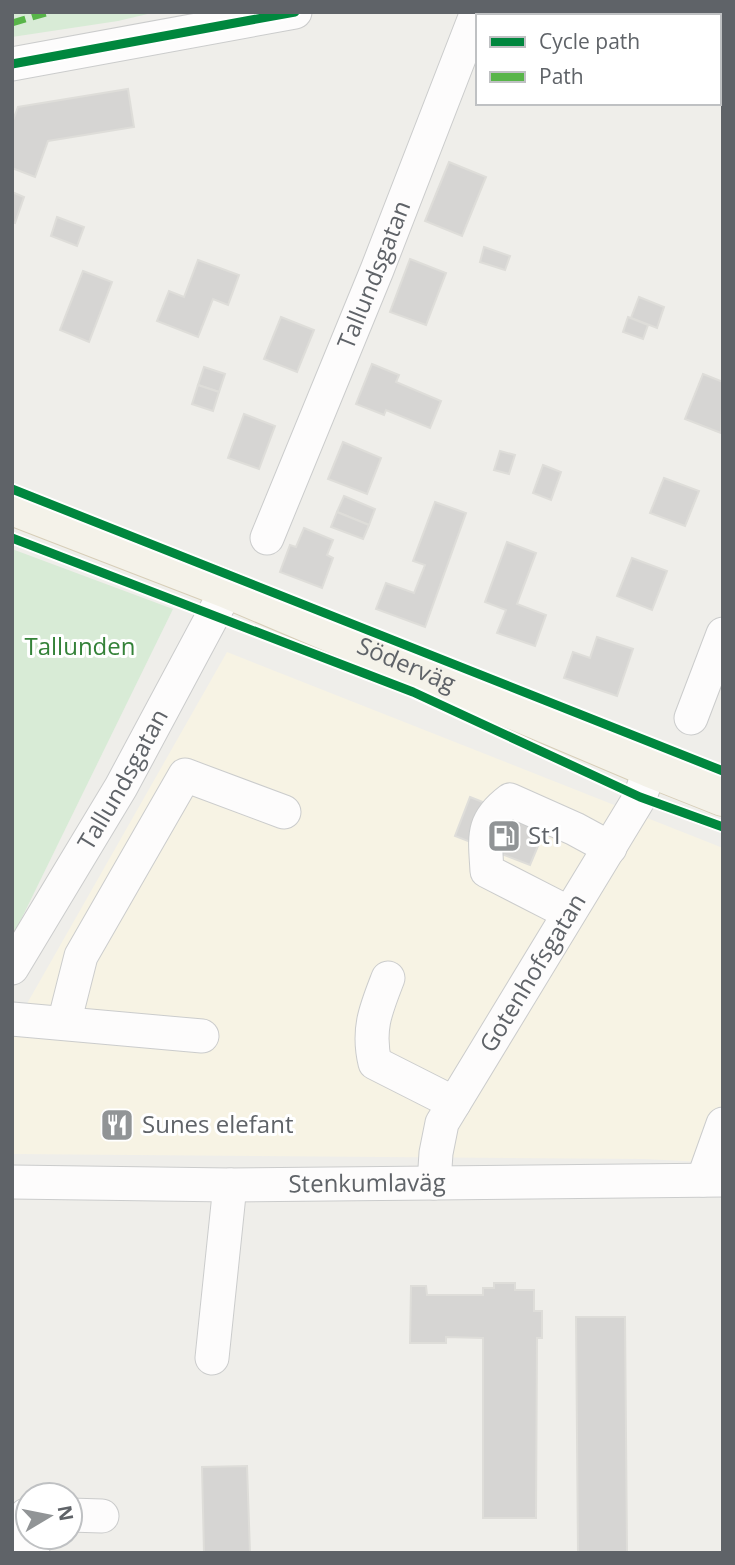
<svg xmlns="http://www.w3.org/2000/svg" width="735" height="1565" font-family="'Open Sans',sans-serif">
<rect width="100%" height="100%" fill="#efeeea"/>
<polygon fill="#f7f3e4" points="227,652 723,848 723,1163 644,1159 12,1154 12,1030"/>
<g fill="#d8ebd6">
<polygon points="12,12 156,12 118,21 12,37"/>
<polygon points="12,549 173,609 12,938"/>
</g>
<g fill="#d6d5d3" stroke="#deddd9" stroke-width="2">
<polygon points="513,12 566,12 566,16 514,16"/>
<rect x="612" y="12" width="43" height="4"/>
<polygon points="711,12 723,12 723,30 719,30 719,16 711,16"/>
<polygon points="128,89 134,127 48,141 35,177 12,168 12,123 18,107"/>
<polygon points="449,162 486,177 462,236 425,221"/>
<polygon points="12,192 24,197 15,223 12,222"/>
<polygon points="57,217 84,227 77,246 51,236"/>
<polygon points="484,247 510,256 505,270 480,262"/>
<polygon points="410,259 446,273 426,325 390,312"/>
<polygon points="198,260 239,275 228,305 213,299 198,337 157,321 169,291 184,297"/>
<polygon points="83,271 112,282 89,342 60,330"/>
<polygon points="639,297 664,307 657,328 631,318"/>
<polygon points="281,317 314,330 297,372 264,359"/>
<polygon points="628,317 648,325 643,339 623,332"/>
<polygon points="372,364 399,375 396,382 441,401 430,428 386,410 384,415 356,404"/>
<polygon points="204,367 225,374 219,392 198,385"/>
<polygon points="703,374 723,382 721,433 685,419"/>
<polygon points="198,385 219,392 213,411 192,404"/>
<polygon points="244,414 275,426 259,469 228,458"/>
<polygon points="343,442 381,458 367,494 328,479"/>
<polygon points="500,451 515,455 509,474 494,470"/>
<polygon points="543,465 561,472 551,500 533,493"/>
<polygon points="664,478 699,491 685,526 650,513"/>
<polygon points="344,496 375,509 369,525 337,512"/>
<polygon points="435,502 466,513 425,627 376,609 386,583 414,593 425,565 413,561"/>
<polygon points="337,512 369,525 363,539 331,527"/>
<polygon points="304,528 333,540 327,555 333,558 322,588 280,572 290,545 296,547"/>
<polygon points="507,542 536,553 517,604 546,615 535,646 497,633 506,610 485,602"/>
<polygon points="632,558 667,571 652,610 617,596"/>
<polygon points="597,637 633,649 617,696 564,678 573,652 590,658"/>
<polygon points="470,797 546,827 530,865 455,836"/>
<polygon points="494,1283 515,1283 515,1290 534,1290 534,1311 542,1311 542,1338 537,1338 536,1518 483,1518 483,1338 446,1337 446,1343 410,1343 411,1286 426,1286 427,1295 483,1295 483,1288 494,1288"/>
<polygon points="576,1317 625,1317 627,1553 578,1553"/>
<polygon points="247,1466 250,1553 204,1553 202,1467"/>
</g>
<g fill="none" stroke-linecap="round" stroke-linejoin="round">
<defs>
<g id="minor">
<polyline points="12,64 295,12"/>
<path id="s1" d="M 267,538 L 377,270 L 477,12"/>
<polyline points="691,718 723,634"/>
<path d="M 569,913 L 487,871 C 485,836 481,822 510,800 L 575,829 L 610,848"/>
<path id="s2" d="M 12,968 L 121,787 L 227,589"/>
<path d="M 388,978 C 376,1009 367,1029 375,1063 L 454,1103"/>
<polyline points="12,1019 202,1036"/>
<polyline points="64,1023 81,956 185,775 284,812"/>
<polyline points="703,1180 723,1124"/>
<path id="s3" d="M 12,1182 L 230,1185 L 723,1180"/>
<path id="s4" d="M 434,1183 L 436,1153 L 442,1123 L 640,797 L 650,768"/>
<polyline points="212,1358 230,1185"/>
<polyline points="26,1515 23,1536 33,1553"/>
<polyline points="70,1515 102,1516"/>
</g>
<g id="major">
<path id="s5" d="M 12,506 L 227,589 L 650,768 L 723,797"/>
</g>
</defs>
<use href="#minor" stroke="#cbcccc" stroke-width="35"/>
<use href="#major" stroke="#d7ceb8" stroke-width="40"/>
<use href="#minor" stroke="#fdfcfc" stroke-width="33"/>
<use href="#major" stroke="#f4f2e9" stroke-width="38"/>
<polyline stroke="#58b549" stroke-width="7" stroke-dasharray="14 7" stroke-linecap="butt" points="12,23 49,12"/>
<defs>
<g id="cycleway">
<polyline points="12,64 295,12"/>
<polyline points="12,489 723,771"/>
<polyline points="12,538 413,692 640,797 723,827"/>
</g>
</defs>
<use href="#cycleway" stroke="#fff" stroke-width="13"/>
<use href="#cycleway" stroke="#00873e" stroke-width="9"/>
</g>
<defs>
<symbol id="fuel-square" viewBox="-11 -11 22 22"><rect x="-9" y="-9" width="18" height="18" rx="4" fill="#919496" stroke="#fff"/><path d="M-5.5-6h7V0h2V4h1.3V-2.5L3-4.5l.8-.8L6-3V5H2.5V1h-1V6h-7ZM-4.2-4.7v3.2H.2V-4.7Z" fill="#fff"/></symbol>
<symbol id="restaurant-square" viewBox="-11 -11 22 22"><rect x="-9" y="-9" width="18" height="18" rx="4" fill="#919496" stroke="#fff"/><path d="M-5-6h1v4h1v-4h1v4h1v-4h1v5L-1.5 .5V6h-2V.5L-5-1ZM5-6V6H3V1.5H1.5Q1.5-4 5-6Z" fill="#fff"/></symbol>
</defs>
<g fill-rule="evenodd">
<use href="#fuel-square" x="485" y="817" width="38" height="38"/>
<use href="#restaurant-square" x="98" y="1106" width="38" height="38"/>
</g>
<g text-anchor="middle" stroke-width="6" stroke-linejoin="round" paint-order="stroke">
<g font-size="24" fill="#5f6368" stroke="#fff">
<text dy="8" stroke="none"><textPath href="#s1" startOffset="284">Tallundsgatan</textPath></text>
<text dy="8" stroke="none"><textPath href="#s5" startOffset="425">Söderväg</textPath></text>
<text dy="8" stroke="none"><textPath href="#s2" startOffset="219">Tallundsgatan</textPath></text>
<text dy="8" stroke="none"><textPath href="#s4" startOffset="236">Gotenhofsgatan</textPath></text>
<text dy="8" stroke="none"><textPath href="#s3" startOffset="355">Stenkumlaväg</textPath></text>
</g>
<g font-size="24" fill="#348238" stroke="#fff">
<text x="80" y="655">Tallunden</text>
</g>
<g font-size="24" fill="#5f6368" stroke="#fff" text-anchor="start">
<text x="528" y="844">St1</text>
<text x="142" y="1133">Sunes elefant</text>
</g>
</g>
<rect width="735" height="1565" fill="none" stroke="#5f6368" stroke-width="28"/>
<rect x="476" y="14" width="245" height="91" fill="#ffffff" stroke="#bfc1c3" stroke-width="2"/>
<rect x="490" y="37" width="35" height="10" fill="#00873e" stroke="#bfc1c3" stroke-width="2"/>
<text x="539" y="49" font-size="21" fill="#5f6368">Cycle path</text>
<rect x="490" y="72" width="35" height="10" fill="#58b549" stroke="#bfc1c3" stroke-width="2"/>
<text x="539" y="84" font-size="21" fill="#5f6368">Path</text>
<g transform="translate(49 1516) rotate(80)"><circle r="33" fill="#ffffff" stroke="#bfc1c3" stroke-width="2"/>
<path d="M0-5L12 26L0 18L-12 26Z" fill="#919496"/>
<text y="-10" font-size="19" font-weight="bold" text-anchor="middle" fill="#5f6368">N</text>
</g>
</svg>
